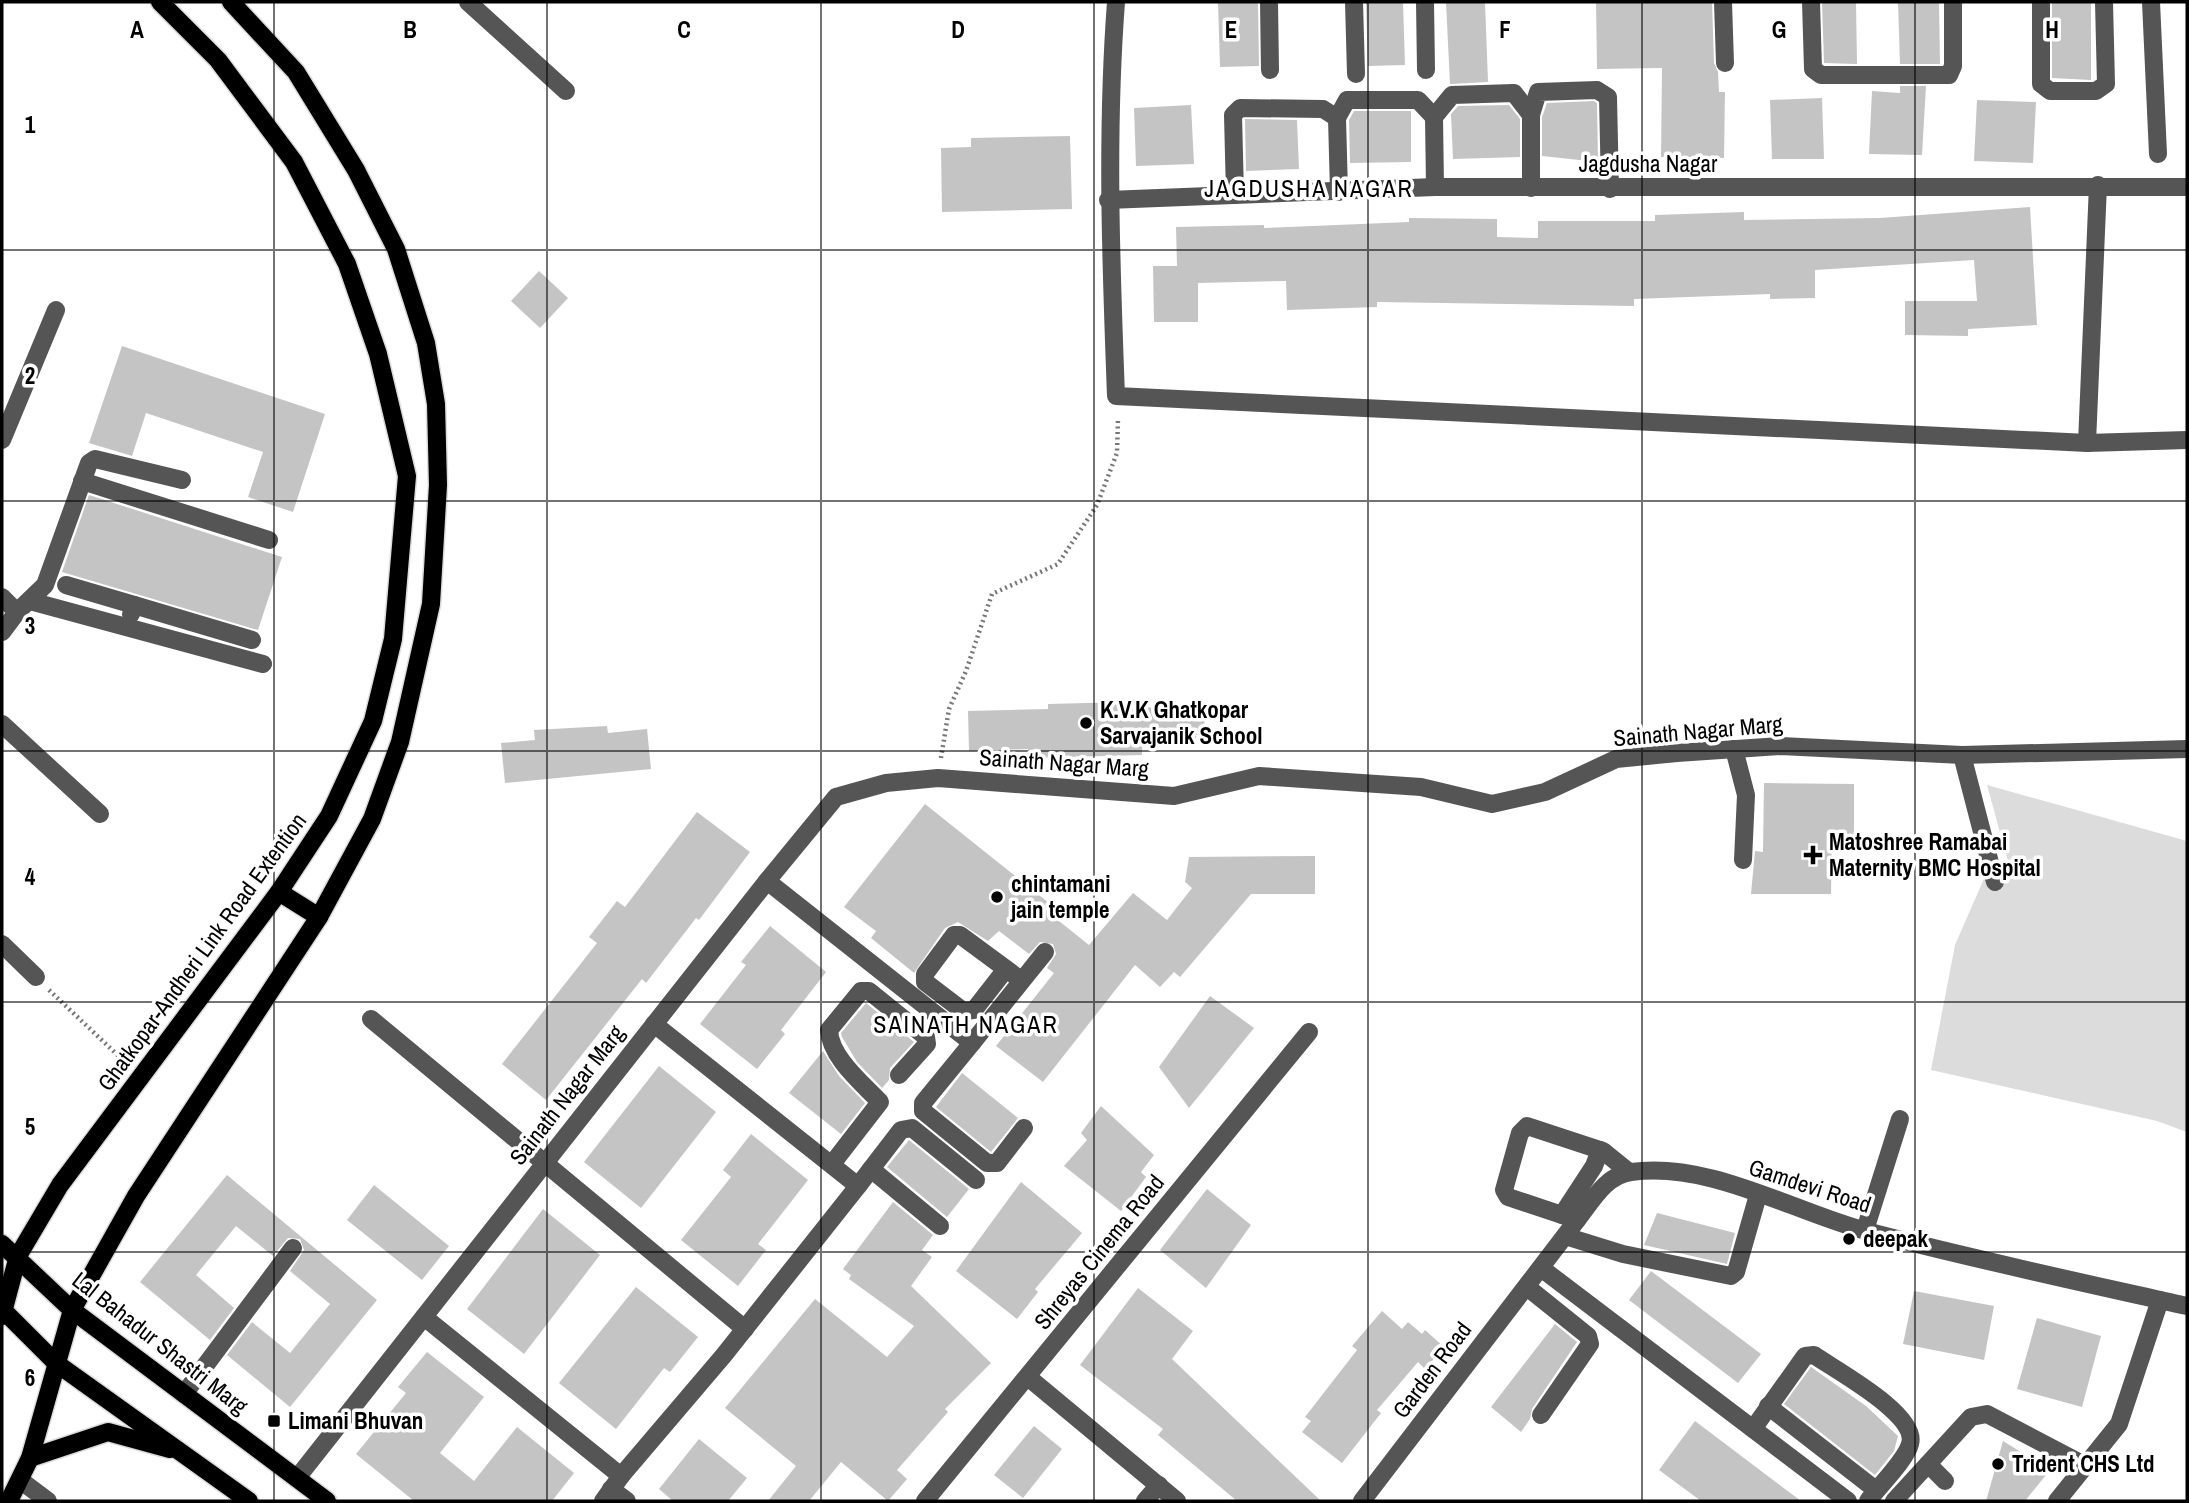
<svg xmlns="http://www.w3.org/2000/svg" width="2189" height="1503" font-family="'Archivo Narrow',sans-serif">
<rect width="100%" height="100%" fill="#fff"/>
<polygon fill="#dcdcdc" points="1987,785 2187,841 2187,1132 2157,1121 1931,1070 1955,945 1986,874 2012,876"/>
<g fill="#c4c4c4">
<polygon points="1218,2 1258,2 1259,66 1220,67"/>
<polygon points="1366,2 1403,2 1405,65 1368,66"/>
<polygon points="1446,2 1485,2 1488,82 1450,84"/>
<polygon points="1596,2 1712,2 1714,63 1718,72 1719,92 1725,92 1724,158 1661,157 1662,68 1597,69"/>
<polygon points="1822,2 1856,2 1857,64 1824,63"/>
<polygon points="1898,2 1939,2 1940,64 1900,64"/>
<polygon points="2052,2 2091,2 2091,80 2052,78"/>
<polygon points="1900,86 1926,86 1922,155 1869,154 1872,91 1900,93"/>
<polygon points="1822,98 1824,159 1772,159 1770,100"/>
<polygon points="1977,100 2036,102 2033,163 1974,161"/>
<polygon points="1594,101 1597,103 1598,162 1542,156 1542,117 1547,103"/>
<polygon points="1191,105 1194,164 1136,166 1134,108"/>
<polygon points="1509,105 1520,119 1520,157 1453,159 1451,114 1458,106"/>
<polygon points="1354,111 1411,111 1411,162 1350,163 1349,120"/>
<polygon points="1245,119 1297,120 1299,169 1246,171"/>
<polygon points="1070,136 1072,209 942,212 941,148 971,147 971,138"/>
<polygon points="2030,207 2037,325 1968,329 1968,336 1905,335 1905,301 1977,301 1974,260 1815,270 1815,298 1770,299 1770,294 1634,299 1634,306 1377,302 1377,307 1287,310 1286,281 1198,283 1198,322 1154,322 1153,266 1177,266 1176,227 1264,225 1264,228 1409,222 1409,218 1497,219 1497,237 1538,238 1538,221 1655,221 1655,215 1744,212 1744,220 1880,218"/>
<polygon points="539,271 568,298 540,328 511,301"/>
<polygon points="122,346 325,414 293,512 248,497 263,452 146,413 132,456 89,443"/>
<polygon points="89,495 282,557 258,630 62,572"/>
<polygon points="1128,702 1127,708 1204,706 1205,735 1196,735 1196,746 1142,747 1142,755 1028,758 1028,749 969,751 968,711 1048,709 1048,704"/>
<polygon points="607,726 608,733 647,729 651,769 505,783 501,743 535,740 534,730"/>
<polygon points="1764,783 1854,784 1854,835 1832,835 1831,894 1751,894 1755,851 1763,852"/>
<polygon points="925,804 1059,911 1054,917 1089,945 1133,893 1167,920 1192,888 1185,882 1189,857 1315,856 1315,894 1251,894 1180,977 1174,972 1160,987 1135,965 1043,1082 996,1046 1054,973 1047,968 1056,954 1053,944 1040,942 1029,954 999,931 988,941 958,922 945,928 914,973 871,938 876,931 844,907"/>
<polygon points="697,812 750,852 699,920 696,918 646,983 642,979 546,1100 502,1064 597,943 589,937 617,901 625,907"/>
<polygon points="770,926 826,972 781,1030 785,1034 757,1069 700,1024 746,965 741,962"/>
<polygon points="1210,996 1254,1028 1189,1108 1159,1067"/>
<polygon points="866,1003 914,1042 890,1068 889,1080 882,1088 857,1062 842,1037 841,1033"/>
<polygon points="823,1051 839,1076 865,1103 841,1134 789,1093"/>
<polygon points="659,1066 716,1112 641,1208 584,1162"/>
<polygon points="962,1073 1018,1118 991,1152 936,1107"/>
<polygon points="1101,1106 1154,1155 1141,1172 1146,1177 1121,1211 1064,1166 1087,1140 1081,1133"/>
<polygon points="751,1134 808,1180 758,1244 766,1250 738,1286 681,1240 731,1177 723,1170"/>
<polygon points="909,1140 969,1189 947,1217 887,1167"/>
<polygon points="227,1175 377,1300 290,1407 227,1355 252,1322 290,1353 330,1304 290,1271 304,1250 300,1239 288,1238 273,1256 236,1226 196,1275 234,1308 210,1340 140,1282"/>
<polygon points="1021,1182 1082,1233 1035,1289 1038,1292 1017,1319 956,1271"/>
<polygon points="374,1185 449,1246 422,1280 347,1220"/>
<polygon points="1207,1189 1251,1225 1206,1288 1160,1250"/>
<polygon points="893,1202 933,1235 922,1250 932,1257 911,1286 991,1363 945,1409 948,1412 897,1470 907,1479 888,1501 841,1462 809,1501 768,1501 796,1466 725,1408 815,1299 887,1357 914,1326 849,1279 851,1275 843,1269"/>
<polygon points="543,1209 600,1255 524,1354 467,1309"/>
<polygon points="1657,1213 1735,1233 1727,1264 1644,1245"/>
<polygon points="1651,1271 1761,1354 1738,1383 1629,1300"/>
<polygon points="636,1287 698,1337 670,1372 664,1368 616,1429 559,1383"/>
<polygon points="1138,1288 1193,1331 1172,1359 1321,1501 1237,1501 1158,1435 1163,1429 1080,1365"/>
<polygon points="1914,1291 1994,1306 1984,1360 1903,1344"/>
<polygon points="1382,1311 1402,1329 1408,1322 1422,1334 1425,1330 1444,1347 1425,1369 1418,1362 1377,1410 1381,1413 1342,1463 1302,1432 1311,1421 1305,1417 1357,1350 1352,1346"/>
<polygon points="2037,1318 2101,1336 2082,1407 2017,1389"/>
<polygon points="1555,1324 1577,1342 1532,1409 1530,1419 1521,1432 1491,1407"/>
<polygon points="427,1352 484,1397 440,1453 474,1481 517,1427 574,1473 552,1501 414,1501 356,1454 406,1393 398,1387"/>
<polygon points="1811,1367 1866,1406 1898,1436 1894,1451 1875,1475 1784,1404"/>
<polygon points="1695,1421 1801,1501 1701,1501 1659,1470"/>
<polygon points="1034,1426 1062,1449 1023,1498 994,1475"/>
<polygon points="699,1439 747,1478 728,1501 673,1501 659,1489"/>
<polygon points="2003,1441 2050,1470 2025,1501 1986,1501"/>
</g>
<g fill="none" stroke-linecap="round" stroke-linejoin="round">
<defs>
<g id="major">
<polyline points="279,892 319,917"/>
<polyline points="2,1244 72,1310 327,1501"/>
<polyline points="2,1309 56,1363 249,1501"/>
<polyline points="2,1316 18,1256 60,1185 279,892 329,816 373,721 393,639 407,476 378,354 347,264 294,162 218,60 160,2"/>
<polyline points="30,1458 108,1432 170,1449"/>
<polyline points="9,1501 30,1458 72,1310 136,1196 319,917 372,819 400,742 431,604 438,485 436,404 426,343 396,249 356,170 296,72 231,2"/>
</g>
</defs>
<use href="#major" stroke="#dbdbdb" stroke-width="21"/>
<g stroke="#777" stroke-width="4.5" stroke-dasharray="2 3.5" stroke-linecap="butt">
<polyline points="941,758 949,709 966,671 992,594 1058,564 1097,505 1117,453 1118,418"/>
<polyline points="49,990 127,1064"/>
</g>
<g stroke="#555" stroke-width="18">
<polyline points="468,2 566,91"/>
<path d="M 1116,2 C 1106,134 1111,264 1116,396 L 2087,443 L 2187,440"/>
<polyline points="1269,2 1270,70"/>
<polyline points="1354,2 1356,74"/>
<polyline points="1425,2 1426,70"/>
<polyline points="1723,2 1725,63"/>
<polyline points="1811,2 1813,69 1821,75 1949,75 1953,66 1953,2"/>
<polyline points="2041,2 2041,84 2050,91 2096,91 2106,84 2104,2"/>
<polyline points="2151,2 2158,154"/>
<polyline points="1435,187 1434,117 1452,95 1514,93 1531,115"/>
<polyline points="1531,188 1531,115 1538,92 1597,90 1608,97 1610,189"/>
<polyline points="1339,192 1337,118 1347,100 1418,100 1434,117"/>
<polyline points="1235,195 1233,115 1240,108 1323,109 1337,118"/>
<polyline points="1108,200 1435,187 2187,187"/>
<polyline points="2,440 56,310"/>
<polyline points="2087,443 2098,185"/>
<polyline points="82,481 269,540"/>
<polyline points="66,585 134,605 131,614"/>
<polyline points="2,597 17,612 2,632"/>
<polyline points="30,601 263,664"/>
<polyline points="134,605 252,640"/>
<polyline points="17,612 45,585 89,463 95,459 182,480"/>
<polyline points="2,724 100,814"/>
<polyline points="1734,749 1746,795 1743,860"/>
<polyline points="1962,755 1995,882"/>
<polyline points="767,881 972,1043 1045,952"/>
<polyline points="2,944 36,977"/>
<polyline points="1006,969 974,1010 963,1011 925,982 925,974 954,935 960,935 1021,980"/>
<polyline points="371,1019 745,1329"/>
<polyline points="972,1043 923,1103 923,1111 987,1163 997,1163 1024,1128"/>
<path d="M 832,1164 L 880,1102 C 862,1083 830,1057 829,1030 L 861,991 L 869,991 L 926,1037 L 927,1044 L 899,1075"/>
<polyline points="871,1169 940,1226"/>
<polyline points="858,1186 901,1130 912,1128 976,1180"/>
<polyline points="1562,1215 1594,1166 1600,1150"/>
<polyline points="1577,1220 1508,1197 1504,1190 1520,1133 1527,1126 1603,1151 1629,1172"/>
<polyline points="1865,1230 1900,1119"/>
<polyline points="1565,1236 1623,1254 1731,1276 1736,1272 1758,1195"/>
<polyline points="1541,1268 1848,1501"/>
<polyline points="1527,1287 1588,1336 1590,1344 1541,1415"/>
<polyline points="424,1317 621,1476 724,1355 858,1186 654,1024"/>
<polyline points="1029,1378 1177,1501"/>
<polyline points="184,1394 293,1248"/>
<polyline points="1768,1406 1876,1490"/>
<path d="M 1753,1429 L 1805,1356 L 1814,1355 C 1837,1371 1919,1415 1910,1444 C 1906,1460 1878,1487 1868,1501"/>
<polyline points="1928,1464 1945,1481"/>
<polyline points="297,1478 767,881 836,797 886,783 938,778 1174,796 1259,776 1421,787 1492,804 1545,792 1616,759 1677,753 1781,746 1962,755 2187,749"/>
<polyline points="20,1480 48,1501"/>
<polyline points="611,1489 627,1501"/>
<polyline points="603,1501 621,1476"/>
<polyline points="925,1501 1309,1032"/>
<polyline points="1145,1501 1159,1485"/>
<path d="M 1362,1501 L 1577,1220 C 1592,1201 1606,1175 1631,1172 C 1709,1161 1792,1211 1866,1231 C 1972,1259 2080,1282 2187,1306"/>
<polyline points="1894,1501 1971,1417 1987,1414 2086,1466"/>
<polyline points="2057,1501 2119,1424 2160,1300"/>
</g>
<use href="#major" stroke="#000" stroke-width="18"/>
</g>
<path fill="none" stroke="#000" stroke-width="2" stroke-opacity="0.55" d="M 274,2 L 274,1501M 547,2 L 547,1501M 821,2 L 821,1501M 1094,2 L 1094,1501M 1368,2 L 1368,1501M 1642,2 L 1642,1501M 1915,2 L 1915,1501M 2,250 L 2187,250M 2,501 L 2187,501M 2,751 L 2187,751M 2,1002 L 2187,1002M 2,1252 L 2187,1252"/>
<g fill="#000" stroke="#fff" stroke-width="2.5">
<circle cx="1086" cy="723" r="7"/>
<path d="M1809.5 844.5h7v7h7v7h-7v7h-7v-7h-7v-7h7z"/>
<circle cx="997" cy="897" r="7"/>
<circle cx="1849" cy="1239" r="7"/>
<rect x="267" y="1414" width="14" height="14" rx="3.5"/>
<circle cx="1998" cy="1464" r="7"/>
</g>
<g text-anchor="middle" stroke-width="7" stroke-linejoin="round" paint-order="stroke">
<g font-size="23" fill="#000" stroke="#fff">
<text x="1648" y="172">Jagdusha Nagar</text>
<text transform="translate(1698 731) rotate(-5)" y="8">Sainath Nagar Marg</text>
<text transform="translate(1064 763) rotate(4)" y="8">Sainath Nagar Marg</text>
<text transform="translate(202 952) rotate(-54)" y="8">Ghatkopar-Andheri Link Road Extention</text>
<text transform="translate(567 1095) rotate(-52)" y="8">Sainath Nagar Marg</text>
<text transform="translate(1810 1186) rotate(18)" y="8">Gamdevi Road</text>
<text transform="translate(1099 1252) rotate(-51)" y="8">Shreyas Cinema Road</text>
<text transform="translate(160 1343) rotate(38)" y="8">Lal Bahadur Shastri Marg</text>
<text transform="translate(1432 1370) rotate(-53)" y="8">Garden Road</text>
</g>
<g font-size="23" font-weight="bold" fill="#000" stroke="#fff" text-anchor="start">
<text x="1100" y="718">K.V.K Ghatkopar<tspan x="1100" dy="26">Sarvajanik School</tspan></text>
<text x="1829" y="850">Matoshree Ramabai<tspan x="1829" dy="26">Maternity BMC Hospital</tspan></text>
<text x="1011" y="892">chintamani<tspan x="1011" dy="26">jain temple</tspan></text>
<text x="1863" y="1247">deepak</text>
<text x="288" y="1429">Limani Bhuvan</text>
<text x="2012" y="1472">Trident CHS Ltd</text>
</g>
<g font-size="24" letter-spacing="2" fill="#000" stroke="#fff">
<text x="1309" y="197">JAGDUSHA NAGAR</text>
<text x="966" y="1033">SAINATH NAGAR</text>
</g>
</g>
<g font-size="23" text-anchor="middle" font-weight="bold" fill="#000" stroke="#fff" stroke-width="7" stroke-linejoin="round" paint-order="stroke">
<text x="137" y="38">A</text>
<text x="410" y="38">B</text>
<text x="684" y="38">C</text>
<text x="958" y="38">D</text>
<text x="1231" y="38">E</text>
<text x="1505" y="38">F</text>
<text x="1779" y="38">G</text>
<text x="2052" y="38">H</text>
<text x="30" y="133">1</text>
<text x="30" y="384">2</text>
<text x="30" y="634">3</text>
<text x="30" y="885">4</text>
<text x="30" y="1135">5</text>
<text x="30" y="1386">6</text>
</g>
<rect width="2189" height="1503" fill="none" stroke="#000000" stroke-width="7"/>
</svg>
